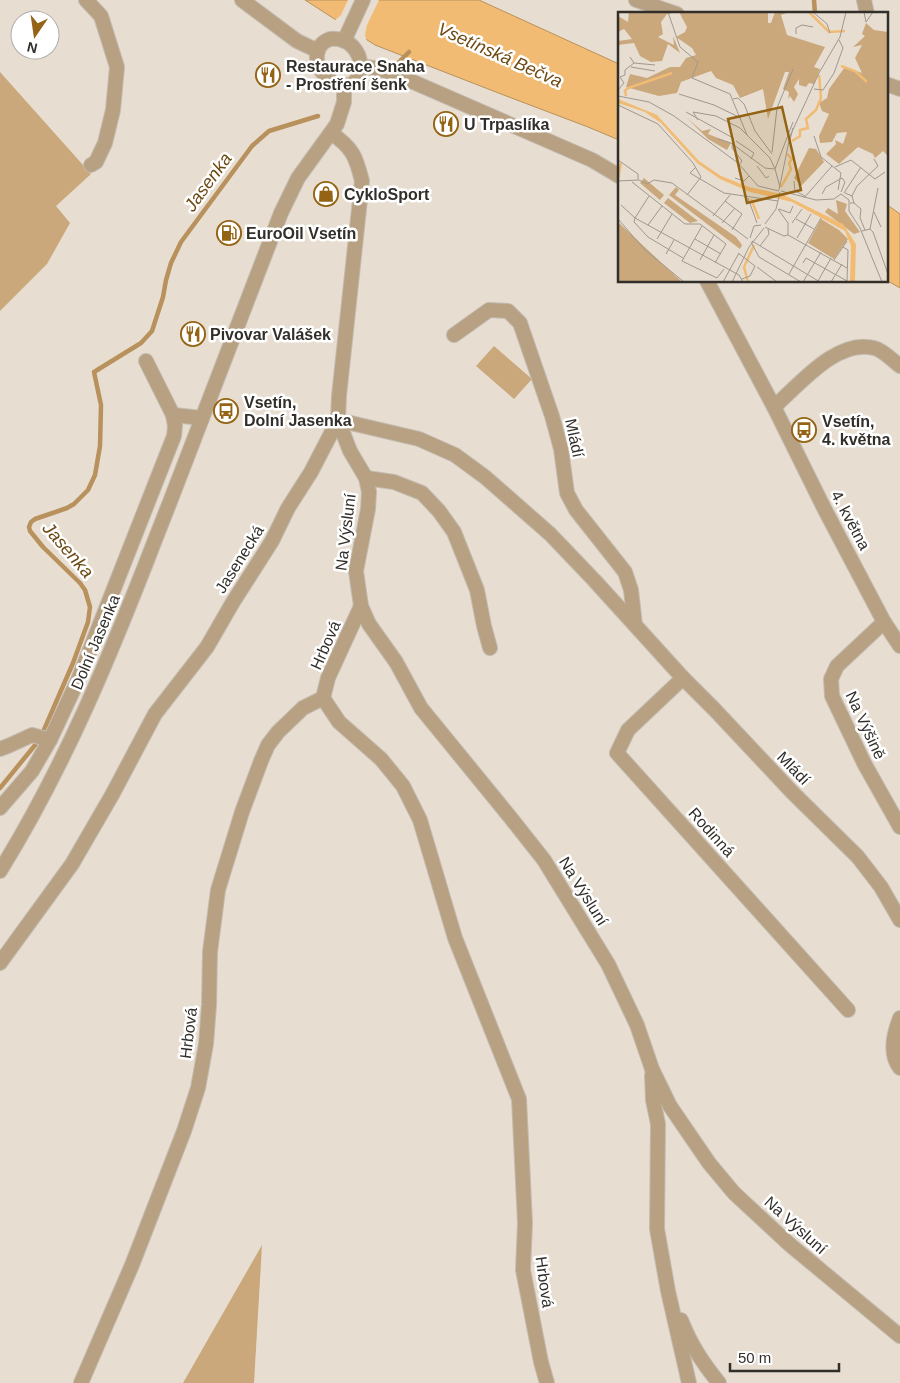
<svg xmlns="http://www.w3.org/2000/svg" width="900" height="1383" font-family="Helvetica,sans-serif">
<rect width="100%" height="100%" fill="#e7ded1"/>
<g fill="#caa87c">
<polygon points="0,72 91,174 56,206 70,223 47,264 0,311"/>
<polygon points="494,346 532,379 514,399 476,366"/>
<polygon points="262,1245 254,1383 183,1383"/>
</g>
<g fill="#f1bb73" stroke="#b8915d">
<polygon points="305,0 479,0 619,64 619,140 588,127 501,94 375,45"/>
<polygon points="886,204 900,214 900,288 886,280"/>
</g>
<polygon fill="#e7ded1" points="348,0 379,0 367,25 365,35 367,42 333,22 341,15"/>
<g fill="none" stroke-linecap="round" stroke-linejoin="round">
<g stroke="#b8915d" stroke-width="4.5">
<polyline points="814,0 815,14"/>
<polyline points="399,62 409,52"/>
<polyline points="0,788 40,739 73,663 88,622 90,607 85,590 80,583 43,547 30,531 29,527 31,522 35,519 67,508 74,504 88,490 95,475 100,446 101,405 94,372 141,343 152,331 163,297 166,280 171,263 181,242 252,146 269,131 318,116"/>
</g>
<defs>
<g id="minor">
<polyline points="86,0 101,16 117,67 113,110 105,143 96,162 91,165"/>
<polyline points="636,0 677,14"/>
<polyline points="864,0 867,14"/>
<polyline points="886,84 900,89"/>
<polyline points="454,335 489,310 508,311 520,323 552,416 561,449 567,493 576,510 625,572 631,590 635,625"/>
<polyline points="146,361 173,415"/>
<path d="M 774,407 C 799,385 837,338 874,348 C 883,350 892,360 900,366"/>
<polyline points="338,420 350,451 366,478 369,492 368,509 356,571 361,606 369,624 396,662 421,708 510,817 544,860 608,964 637,1025 652,1069 670,1106 709,1163 734,1193 789,1244 900,1336"/>
<polyline points="338,420 419,439 455,455 485,477 550,534 594,580 683,678 715,710 792,792 858,857 881,887 900,920"/>
<polyline points="366,478 394,482 422,493 439,511 454,532 477,590 484,626 490,648"/>
<polyline points="361,606 328,678 323,698 339,722 381,759 403,786 420,820 455,938 519,1099 525,1223 523,1270 541,1362 547,1383"/>
<polyline points="884,622 837,666 831,679 832,696 864,763 900,827"/>
<polyline points="683,678 628,730 617,753 848,1010"/>
<polyline points="0,749 8,746 32,735 50,740"/>
<polyline points="0,808 32,771 50,740 78,680 174,436 175,426 173,415 202,418"/>
<path d="M 0,963 L 72,864 L 112,795 L 155,714 L 207,647 L 233,602 L 272,541 L 288,508 L 311,472 L 338,420 L 339,396 L 362,181 C 356,157 353,148 331,133"/>
<path d="M 900,1018 C 894,1033 889,1054 900,1068"/>
<polyline points="652,1075 653,1100 658,1124 657,1229 668,1291 689,1383"/>
<path d="M 681,1320 C 691,1345 702,1362 719,1383"/>
<polyline points="81,1383 132,1265 184,1131 198,1088 206,1044 209,1005 210,952 218,890 242,812 261,761 268,745 278,732 303,708 323,698"/>
</g>
<g id="tertiary">
<polyline points="242,0 297,41 318,51"/>
<path d="M 330,39 C 371,35 369,101 333,82 C 325,78 319,69 317,60 C 316,50 321,42 330,39 Z"/>
<polyline points="344,41 363,0"/>
<polyline points="361,66 379,69 404,78 592,160 619,176"/>
<polyline points="707,281 774,407 825,510 884,622 900,646"/>
<path d="M 0,871 C 65,766 111,654 155,540 C 198,431 239,321 281,213 L 298,178 L 337,124 L 344,102 L 344,85"/>
</g>
</defs>
<use href="#minor" stroke="#c3bbb0" stroke-width="16"/>
<use href="#tertiary" stroke="#c3bbb0" stroke-width="16"/>
<use href="#minor" stroke="#b8a183" stroke-width="14"/>
<use href="#tertiary" stroke="#b8a183" stroke-width="14"/>
</g>
<defs>
<symbol id="restaurant-ring" viewBox="-11 -11 22 22"><circle r="9.5" fill="#fff" stroke="#946314" stroke-width="1.5"/><path d="M-5-6h1v4h1v-4h1v4h1v-4h1v5L-1.5 .5V6h-2V.5L-5-1ZM5-6V6H3V1.5H1.5Q1.5-4 5-6Z" fill="#946314"/></symbol>
<symbol id="shop-ring" viewBox="-11 -11 22 22"><circle r="9.5" fill="#fff" stroke="#946314" stroke-width="1.5"/><path d="M-5-2.5h2.3a2.7 3.5 0 0 1 5.4 0H5L5.5 6h-11ZM-1.5-2.5h3a1.5 2.3 0 0 0-3 0Z" fill="#946314"/></symbol>
<symbol id="fuel-ring" viewBox="-11 -11 22 22"><circle r="9.5" fill="#fff" stroke="#946314" stroke-width="1.5"/><path d="M-5.5-6h7V0h2V4h1.3V-2.5L3-4.5l.8-.8L6-3V5H2.5V1h-1V6h-7ZM-4.2-4.7v3.2H.2V-4.7Z" fill="#946314"/></symbol>
<symbol id="bus-ring" viewBox="-11 -11 22 22"><circle r="9.5" fill="#fff" stroke="#946314" stroke-width="1.5"/><path d="M-5-6H5V4H4V6H2V4H-2V6H-4V4H-5ZM-3.5-4V0h7V-4ZM-3.5 1.2v1.5H-2V1.2ZM2 1.2v1.5H3.5V1.2Z" fill="#946314"/></symbol>
</defs>
<g fill-rule="evenodd">
<use href="#restaurant-ring" x="254" y="61" width="28" height="28"/>
<use href="#restaurant-ring" x="432" y="110" width="28" height="28"/>
<use href="#shop-ring" x="312" y="180" width="28" height="28"/>
<use href="#fuel-ring" x="215" y="219" width="28" height="28"/>
<use href="#restaurant-ring" x="179" y="320" width="28" height="28"/>
<use href="#bus-ring" x="212" y="397" width="28" height="28"/>
<use href="#bus-ring" x="790" y="416" width="28" height="28"/>
</g>
<g text-anchor="middle" stroke-width="5" stroke-linejoin="round" paint-order="stroke">
<g font-size="16" font-weight="bold" fill="#322f2a" stroke="#fff" text-anchor="start">
<text x="286" y="72">Restaurace Snaha<tspan x="286" dy="18">- Prostření šenk</tspan></text>
<text x="464" y="130">U Trpaslíka</text>
<text x="344" y="200">CykloSport</text>
<text x="246" y="239">EuroOil Vsetín</text>
<text x="210" y="340">Pivovar Valášek</text>
<text x="244" y="408">Vsetín,<tspan x="244" dy="18">Dolní Jasenka</tspan></text>
<text x="822" y="427">Vsetín,<tspan x="822" dy="18">4. května</tspan></text>
</g>
<g font-size="16" fill="#322f2a" stroke="#fff">
<text transform="translate(575 438) rotate(78)" y="6">Mládí</text>
<text transform="translate(851 520) rotate(62)" y="6">4. května</text>
<text transform="translate(345 532) rotate(-83)" y="6">Na Výsluní</text>
<text transform="translate(239 559) rotate(-58)" y="6">Jasenecká</text>
<text transform="translate(95 642) rotate(-67)" y="6">Dolní Jasenka</text>
<text transform="translate(325 645) rotate(-66)" y="6">Hrbová</text>
<text transform="translate(866 725) rotate(65)" y="6">Na Výšině</text>
<text transform="translate(794 768) rotate(46)" y="6">Mládí</text>
<text transform="translate(712 832) rotate(48)" y="6">Rodinná</text>
<text transform="translate(584 891) rotate(58)" y="6">Na Výsluní</text>
<text transform="translate(188 1033) rotate(-83)" y="6">Hrbová</text>
<text transform="translate(796 1225) rotate(42)" y="6">Na Výsluní</text>
<text transform="translate(545 1282) rotate(82)" y="6">Hrbová</text>
</g>
<g font-size="18" font-style="italic" fill="#6e4a13" stroke="#fff">
<text transform="translate(500 55) rotate(24)" y="6">Vsetínská Bečva</text>
<text transform="translate(208 182) rotate(-54)" y="6">Jasenka</text>
<text transform="translate(68 550) rotate(49)" y="6">Jasenka</text>
</g>
</g>
<g transform="translate(618 12)">
<rect width="270" height="270" fill="#e7ded1"/>
<path d="M 11,0 L 150,0 L 150,11 L 153,11 L 157,0 L 171,0 L 163,3 L 169,23 L 207,35 L 196,55 L 202,57 L 196,72 L 191,71 L 188,75 L 181,73 L 181,67 L 176,75 L 180,82 L 176,90 L 172,84 L 170,87 L 171,80 L 165,77 L 171,60 L 167,60 L 150,107 L 145,77 L 122,86 L 115,73 L 98,66 L 93,59 L 63,70 L 59,81 L 41,84 L 8,75 L 12,62 L 29,66 L 52,55 L 62,55 L 68,46 L 78,43 L 74,36 L 58,25 L 67,20 L 69,15 L 61,0 L 49,2 L 43,10 L 45,22 L 40,25 L 56,33 L 55,24 L 62,41 L 50,32 L 44,49 L 33,50 L 22,44 L 16,31 L 0,33 L 0,29 L 14,27 L 6,17 L 0,20 L 0,4 L 10,10 ZM 248,11 L 256,18 L 270,20 L 270,144 L 265,139 L 257,146 L 255,142 L 240,135 L 221,152 L 208,142 L 218,132 L 217,128 L 225,132 L 229,120 L 219,121 L 214,130 L 202,131 L 201,124 L 211,102 L 204,99 L 201,91 L 209,86 L 211,77 L 227,55 L 244,61 L 237,46 L 244,33 L 235,35 L 247,24 L 244,22 ZM 69,106 L 84,119 L 93,117 L 90,122 L 113,131 L 109,138 L 90,127 ZM 191,136 L 198,137 L 206,150 L 183,174 L 176,166 ZM 26,166 L 46,183 L 42,188 L 22,171 ZM 58,175 L 61,178 L 57,183 L 118,225 L 124,233 L 122,237 L 51,183 ZM 50,186 L 80,209 L 72,211 L 46,191 ZM 218,188 L 229,192 L 227,199 L 242,220 L 236,222 L 207,200 L 210,196 L 220,202 ZM 203,207 L 221,218 L 230,227 L 216,247 L 190,231 ZM 0,210 L 64,270 L 0,270 Z" fill="#caa87c"/>
<path d="M 0,87 L 39,103 L 81,149 L 103,164 L 131,175 L 164,182 L 225,212 L 238,232 L 237,270 L 232,270 L 233,234 L 227,219 L 174,190 L 132,180 L 102,167 L 79,151 L 43,111 L 27,100 L 0,91 Z" fill="#f1bb73"/>
<path fill="none" stroke="#f1bb73" stroke-width="2.5" d="M 191,0 L 211,20 L 227,19M 223,54 L 237,59 L 249,70M 8,84 L 7,79 L 10,76 L 54,61M 174,129 L 182,124 L 182,118 L 190,116 L 188,107 L 198,98 L 203,86 L 201,63M 0,167 L 3,151M 163,175 L 173,157 L 171,151 L 174,147 L 169,142M 133,187 L 141,207M 130,270 L 126,255 L 136,233"/>
<path fill="none" stroke="#9f988e" stroke-width="1" d="M 50,0 L 62,35 L 80,50 L 74,66 L 112,82 L 129,123M 195,0 L 209,12 L 212,21M 246,0 L 248,10 L 255,0M 178,22 L 178,16 L 184,13 L 195,15M 12,45 L 16,51 L 37,53M 13,55 L 37,59M 196,77 L 205,78 L 216,61 L 225,36 L 221,28M 0,78 L 6,71 L 2,65 L 7,63 L 7,58 L 16,51M 61,82 L 96,93 L 123,106M 0,84 L 31,90 L 56,104 L 120,151 L 140,174 L 161,179M 115,87 L 120,86 L 126,92 L 137,119 L 154,142M 0,93 L 40,112 L 75,151 L 83,165 L 69,183M 68,100 L 115,126 L 114,136 L 124,149 L 121,153M 80,108 L 75,100 L 98,104 L 122,116 L 152,146 L 157,157M 196,124 L 203,145 L 223,161 L 220,178M 100,127 L 113,131 L 147,156 L 156,157M 118,129 L 136,141 L 133,147M 171,132 L 175,116M 154,140 L 159,96 L 175,57M 0,148 L 20,162 L 20,167M 139,154 L 148,166 L 151,164M 78,155 L 72,161 L 106,181 L 160,189M 217,155 L 233,148 L 257,167 L 267,160M 117,166 L 126,169 L 131,164M 0,169 L 21,168 L 29,172 L 36,168 L 54,171 L 130,227M 176,169 L 177,179 L 187,184M 14,170 L 67,212 L 82,212 L 108,232 L 97,251M 162,175 L 157,157 L 175,110M 161,178 L 172,124 L 201,61 L 222,25 L 228,0M 163,179 L 198,188 L 216,187 L 223,182M 226,181 L 243,155M 227,181 L 234,184 L 236,191 L 232,191M 204,182 L 208,175 L 224,166 L 227,170 L 223,180M 223,182 L 231,188 L 231,199 L 242,216 L 264,270M 234,184 L 239,174 L 260,154 L 256,147M 130,186 L 139,211M 186,186 L 214,154M 107,189 L 124,202 L 114,218M 236,191 L 243,197 L 242,206 L 247,218M 3,193 L 17,206 L 121,263 L 125,270M 160,197 L 170,211 L 170,223M 161,197 L 172,201 L 175,194M 256,200 L 263,215M 95,204 L 112,183M 17,206 L 16,210 L 30,225 L 65,246M 17,206 L 31,184M 0,207 L 27,238 L 66,270M 178,207 L 196,217M 104,211 L 117,196M 174,211 L 184,197M 147,212 L 158,197 L 162,180M 30,213 L 44,194M 84,214 L 64,249 L 99,266 L 106,257M 147,215 L 166,224 L 170,223M 252,217 L 260,176M 244,219 L 252,217 L 255,220 L 270,262M 170,223 L 229,256M 132,226 L 136,214 L 143,213M 179,226 L 193,202M 39,227 L 54,202M 77,227 L 103,242M 134,229 L 202,270M 133,230 L 141,245 L 183,270M 142,234 L 151,222 L 150,217M 120,241 L 137,254 L 132,264 L 124,267M 48,242 L 56,228M 82,248 L 96,223M 216,248 L 229,229M 185,251 L 188,246 L 229,269 L 230,238 L 225,235M 139,255 L 159,270M 171,262 L 203,206M 200,269 L 213,246M 105,270 L 121,241M 114,270 L 131,235 L 146,216M 185,270 L 203,240M 213,270 L 224,252"/>
<path fill="#946314" fill-opacity="0.15" stroke="#946314" stroke-width="2.5" d="M 164,95 L 183,178 L 129,191 L 110,107 Z"/>
<rect width="270" height="270" fill="none" stroke="#322f2a" stroke-width="2.5"/>
</g>
<g transform="translate(35 35) rotate(193)"><circle r="24" fill="#ffffff" stroke="#adacaa"/>
<path d="M0-4L9 19L0 12L-9 19Z" fill="#946314"/>
<text y="-8" font-size="14" font-weight="bold" text-anchor="middle" fill="#322f2a">N</text>
</g>
<path d="M730 1363v8h109v-8" fill="none" stroke="#322f2a" stroke-width="2.5"/>
<text x="738" y="1363" font-size="15" fill="#322f2a" stroke="#ffffff" stroke-width="4" paint-order="stroke">50 m</text>
</svg>
